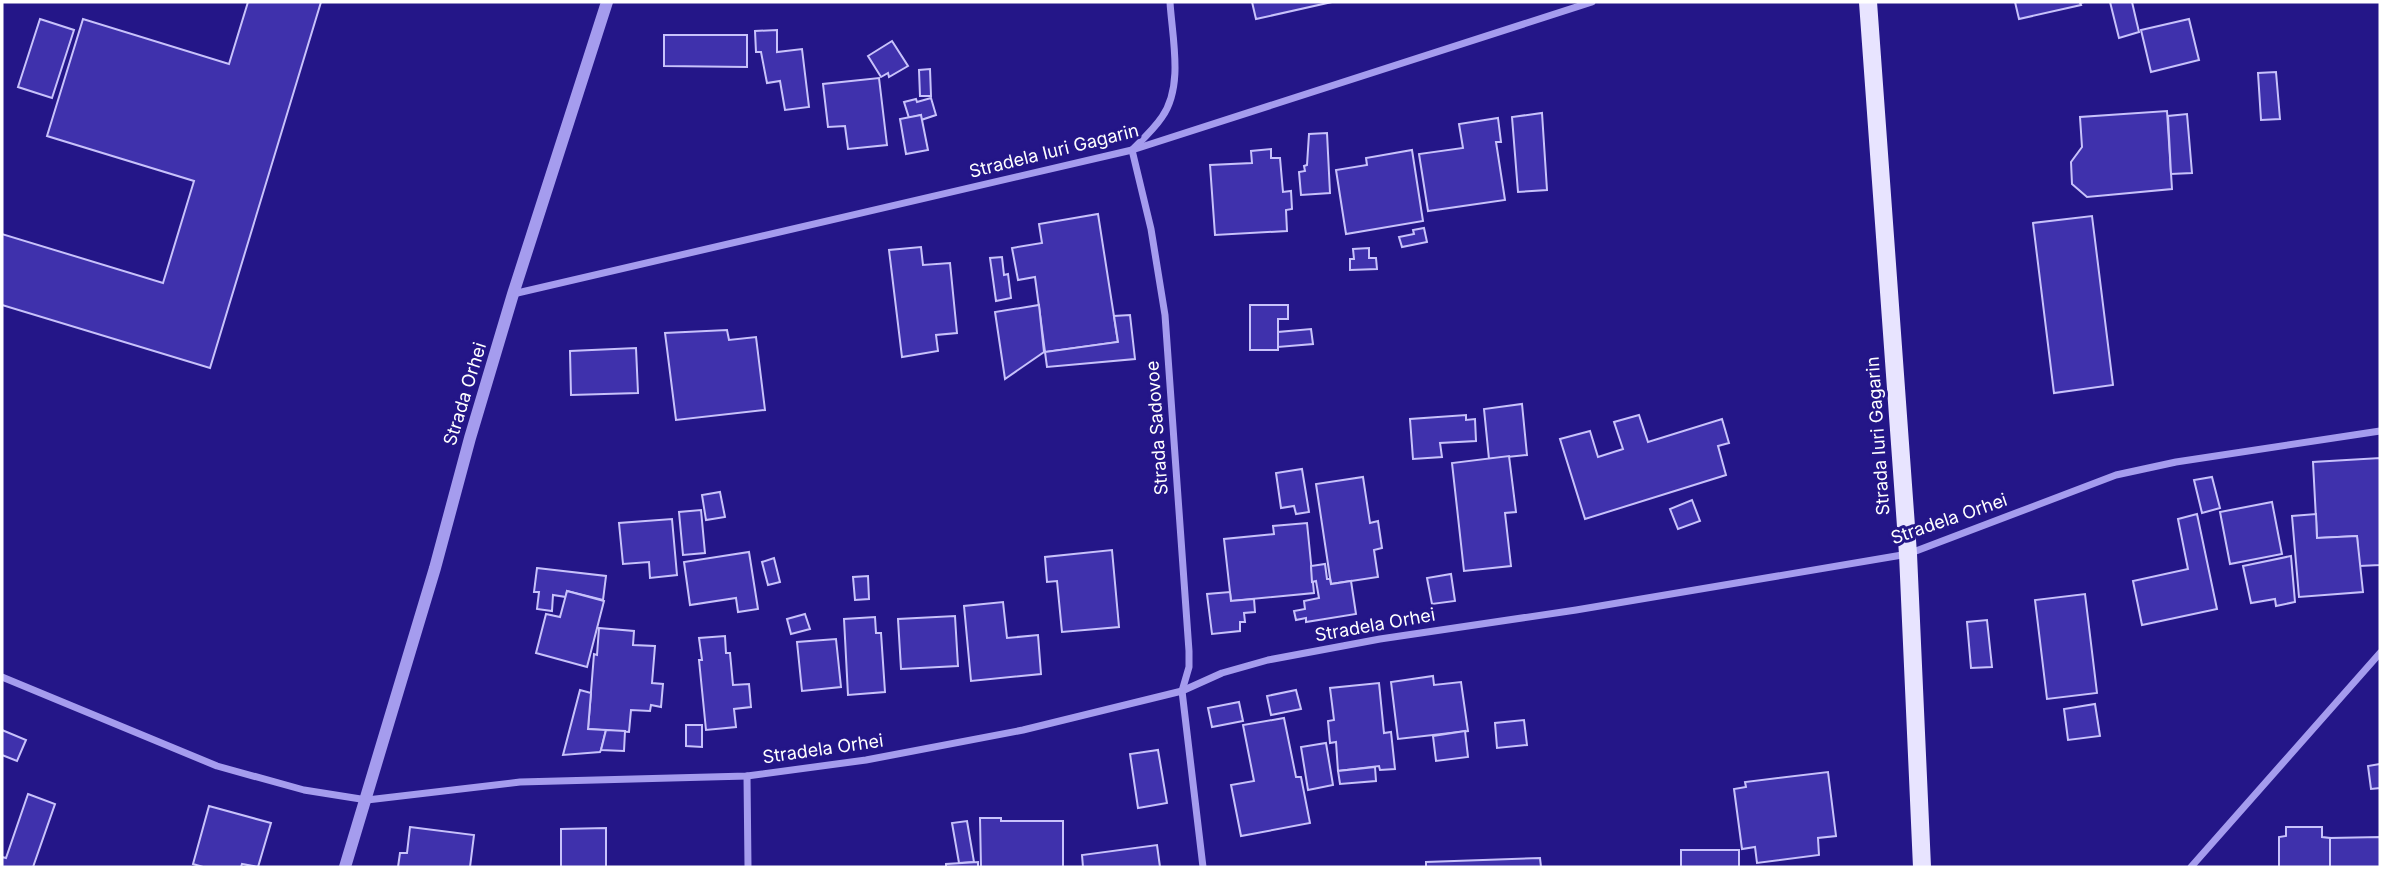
<svg xmlns="http://www.w3.org/2000/svg" width="2382" height="869" font-family="Inter,sans-serif">
<rect width="100%" height="100%" fill="#241688"/>
<g fill="#3f31ac" stroke="#c8c2fb" stroke-width="2">
<polygon points="248,2 321,2 210,368 2,305 2,234 163,283 194,181 47,136 83,19 229,64"/>
<polygon points="1252,2 1332,2 1256,19"/>
<polygon points="2015,2 2084,2 2080,3 2081,5 2019,19"/>
<polygon points="2110,2 2132,2 2139,32 2119,38"/>
<polygon points="40,19 74,30 52,98 18,87"/>
<polygon points="2189,19 2199,60 2151,72 2141,30"/>
<polygon points="777,30 777,52 802,49 809,107 785,110 780,81 767,83 761,52 756,52 755,31"/>
<polygon points="664,35 747,35 747,67 664,66"/>
<polygon points="892,41 908,66 889,77 888,73 881,77 868,56"/>
<polygon points="930,69 931,96 920,96 919,70"/>
<polygon points="2276,72 2280,119 2261,120 2258,73"/>
<polygon points="879,78 887,145 848,149 845,126 828,127 823,84"/>
<polygon points="931,98 936,115 921,120 921,115 909,118 904,102 916,99 917,102"/>
<polygon points="2167,111 2172,189 2087,197 2072,184 2071,162 2082,147 2080,117"/>
<polygon points="1542,113 1547,190 1518,192 1512,117"/>
<polygon points="2187,114 2192,173 2171,174 2168,116"/>
<polygon points="921,115 928,150 906,154 900,119"/>
<polygon points="1498,118 1501,142 1496,142 1505,200 1428,211 1419,154 1463,148 1459,124"/>
<polygon points="1327,133 1330,193 1301,195 1299,172 1305,171 1304,166 1307,165 1309,134"/>
<polygon points="1271,149 1271,158 1280,158 1283,192 1291,191 1292,209 1286,210 1287,231 1215,235 1210,165 1252,163 1251,151"/>
<polygon points="1412,150 1423,221 1346,234 1336,170 1367,165 1366,158"/>
<polygon points="1098,214 1118,342 1045,352 1035,277 1018,280 1012,248 1042,243 1039,224"/>
<polygon points="2092,216 2113,385 2054,393 2033,223"/>
<polygon points="1424,228 1427,242 1402,247 1399,237 1414,234 1413,230"/>
<polygon points="921,247 923,265 950,263 957,333 936,335 938,351 902,357 889,250"/>
<polygon points="1369,248 1369,258 1376,258 1377,269 1350,270 1350,259 1354,259 1353,249"/>
<polygon points="1002,257 1004,275 1008,274 1011,298 996,301 990,258"/>
<polygon points="1039,305 1044,352 1005,379 995,312"/>
<polygon points="1250,305 1288,305 1288,319 1278,319 1278,350 1250,350"/>
<polygon points="1130,315 1135,359 1047,367 1045,352 1118,342 1114,316"/>
<polygon points="1311,329 1313,344 1278,347 1278,332"/>
<polygon points="727,330 729,340 756,337 765,410 676,420 665,333"/>
<polygon points="636,348 638,393 571,395 570,351"/>
<polygon points="1522,404 1527,455 1489,459 1484,409"/>
<polygon points="1466,415 1466,420 1475,419 1476,441 1440,443 1442,457 1413,459 1410,419"/>
<polygon points="1639,415 1648,442 1722,419 1729,443 1718,446 1726,475 1585,519 1560,439 1590,431 1598,457 1623,449 1614,422"/>
<polygon points="1509,456 1516,512 1505,513 1511,566 1464,571 1452,463"/>
<polygon points="2380,458 2380,565 2359,566 2357,536 2317,538 2313,462"/>
<polygon points="1302,469 1309,512 1296,514 1294,506 1281,508 1276,473"/>
<polygon points="1363,477 1370,523 1378,521 1382,548 1374,550 1378,577 1331,584 1316,484"/>
<polygon points="2212,477 2220,508 2202,513 2194,480"/>
<polygon points="720,492 725,517 706,520 702,495"/>
<polygon points="1692,500 1700,521 1678,529 1670,509"/>
<polygon points="2272,502 2282,554 2230,564 2220,512"/>
<polygon points="701,510 705,553 683,555 679,512"/>
<polygon points="2197,514 2217,609 2142,625 2133,581 2188,569 2178,519"/>
<polygon points="2316,514 2317,538 2357,536 2363,592 2299,597 2292,516"/>
<polygon points="672,519 677,575 650,578 649,562 623,564 619,523"/>
<polygon points="1307,523 1314,593 1231,601 1224,539 1274,534 1273,526"/>
<polygon points="1112,550 1119,627 1062,632 1057,581 1047,582 1045,557"/>
<polygon points="749,552 758,609 738,612 736,598 690,605 684,562"/>
<polygon points="2291,556 2295,602 2276,606 2275,599 2251,603 2243,566"/>
<polygon points="774,558 780,582 768,585 762,562"/>
<polygon points="1325,564 1327,579 1330,579 1331,584 1351,581 1356,614 1306,622 1306,618 1296,620 1294,611 1305,609 1304,601 1319,598 1316,581 1312,582 1311,566"/>
<polygon points="537,568 606,576 603,600 567,591 566,597 553,595 552,611 537,609 539,592 534,592"/>
<polygon points="1451,574 1455,601 1432,604 1427,578"/>
<polygon points="868,576 869,599 855,600 853,577"/>
<polygon points="567,591 604,601 587,667 536,653 546,614 560,617"/>
<polygon points="1230,592 1231,601 1254,599 1255,612 1244,613 1245,622 1240,622 1240,631 1212,634 1207,594"/>
<polygon points="2085,594 2097,693 2047,699 2035,600"/>
<polygon points="1003,602 1007,638 1038,635 1041,674 971,681 964,606"/>
<polygon points="805,614 810,629 791,634 787,619"/>
<polygon points="955,616 958,666 901,669 898,619"/>
<polygon points="875,617 876,633 881,633 885,692 848,695 844,619"/>
<polygon points="1987,620 1992,667 1971,668 1967,622"/>
<polygon points="599,628 634,631 633,645 655,646 652,683 663,684 661,707 651,705 650,711 631,710 629,732 588,729 594,654 597,655"/>
<polygon points="725,636 726,653 730,653 733,685 749,684 751,707 734,709 736,727 706,730 699,660 702,660 699,638"/>
<polygon points="836,639 841,687 802,691 797,642"/>
<polygon points="1433,676 1434,685 1461,682 1468,731 1398,739 1391,682"/>
<polygon points="1379,683 1384,733 1391,732 1395,769 1380,770 1379,766 1338,771 1336,742 1330,743 1328,721 1334,720 1330,688"/>
<polygon points="580,690 591,693 588,729 606,730 601,750 600,752 563,755"/>
<polygon points="1296,690 1301,709 1271,715 1267,696"/>
<polygon points="1239,702 1243,721 1212,727 1208,708"/>
<polygon points="2095,704 2100,736 2068,740 2064,709"/>
<polygon points="1284,718 1296,777 1301,777 1310,823 1241,836 1231,785 1254,781 1243,725"/>
<polygon points="1524,720 1527,745 1497,748 1495,723"/>
<polygon points="686,725 702,725 702,747 686,746"/>
<polygon points="2,730 26,740 17,761 2,755"/>
<polygon points="606,730 625,731 624,751 601,750"/>
<polygon points="1465,731 1468,757 1436,761 1433,736"/>
<polygon points="1326,743 1333,785 1308,790 1301,747"/>
<polygon points="1158,750 1167,803 1138,808 1130,754"/>
<polygon points="2380,764 2380,788 2371,789 2368,766"/>
<polygon points="1375,767 1376,781 1340,784 1338,771"/>
<polygon points="1828,772 1836,836 1818,838 1819,855 1757,863 1755,847 1742,849 1734,789 1746,787 1745,782"/>
<polygon points="28,794 55,804 33,867 2,867 2,857 6,858"/>
<polygon points="209,806 271,823 258,867 242,864 241,867 203,867 193,864"/>
<polygon points="980,818 1001,818 1001,821 1063,821 1063,867 981,867"/>
<polygon points="967,821 974,862 959,863 952,823"/>
<polygon points="410,827 474,835 470,867 398,867 400,853 407,853"/>
<polygon points="2286,827 2322,827 2322,837 2330,838 2330,867 2279,867 2279,837 2286,836"/>
<polygon points="606,828 606,867 561,867 561,829"/>
<polygon points="2380,837 2380,867 2330,867 2330,838"/>
<polygon points="1157,845 1160,867 1083,867 1082,855"/>
<rect x="1681" y="850" width="58" height="17"/>
<polygon points="1540,858 1541,867 1426,867 1426,862"/>
<polygon points="978,862 978,867 946,867 946,864"/>
</g>
<g fill="none" stroke-linecap="round" stroke-linejoin="round">
<g stroke="#a59cee" stroke-width="7">
<path d="M 1170,2 C 1172,37 1184,86 1162,117 C 1154,129 1142,140 1132,150 L 1151,229 L 1165,315 L 1189,651 L 1189,667 L 1182,691 L 1203,867"/>
<polyline points="513,294 1132,150 1592,2"/>
<polyline points="2,677 217,766 304,790 367,800 520,782 747,776 866,760 1023,730 1182,691 1222,673 1268,660 1380,639 1576,610 1908,554 2116,475 2176,462 2380,431"/>
<polyline points="747,776 748,867"/>
<polyline points="2191,867 2380,653"/>
</g>
<polyline stroke="#a59cee" stroke-width="12" points="345,867 435,568 470,438 513,294 607,2"/>
<polyline stroke="#e8e4ff" stroke-width="18" points="1868,2 1908,554 1922,867"/>
</g>
<g text-anchor="middle" stroke-width="6" stroke-linejoin="round" paint-order="stroke">
<g font-size="18" fill="#fff" stroke="#241688">
<text transform="translate(1054 151) rotate(-14)" y="6">Stradela Iuri Gagarin</text>
<text transform="translate(465 394) rotate(-73)" y="6">Strada Orhei</text>
<text transform="translate(1157 428) rotate(-94)" y="6">Strada Sadovoe</text>
<text transform="translate(1878 436) rotate(-94)" y="6">Strada Iuri Gagarin</text>
<text transform="translate(1949 519) rotate(-19)" y="6">Stradela Orhei</text>
<text transform="translate(1375 625) rotate(-10)" y="6">Stradela Orhei</text>
<text transform="translate(823 749) rotate(-8)" y="6">Stradela Orhei</text>
</g>
</g>
<rect width="2382" height="869" fill="none" stroke="#ffffff" stroke-width="7"/>
</svg>
